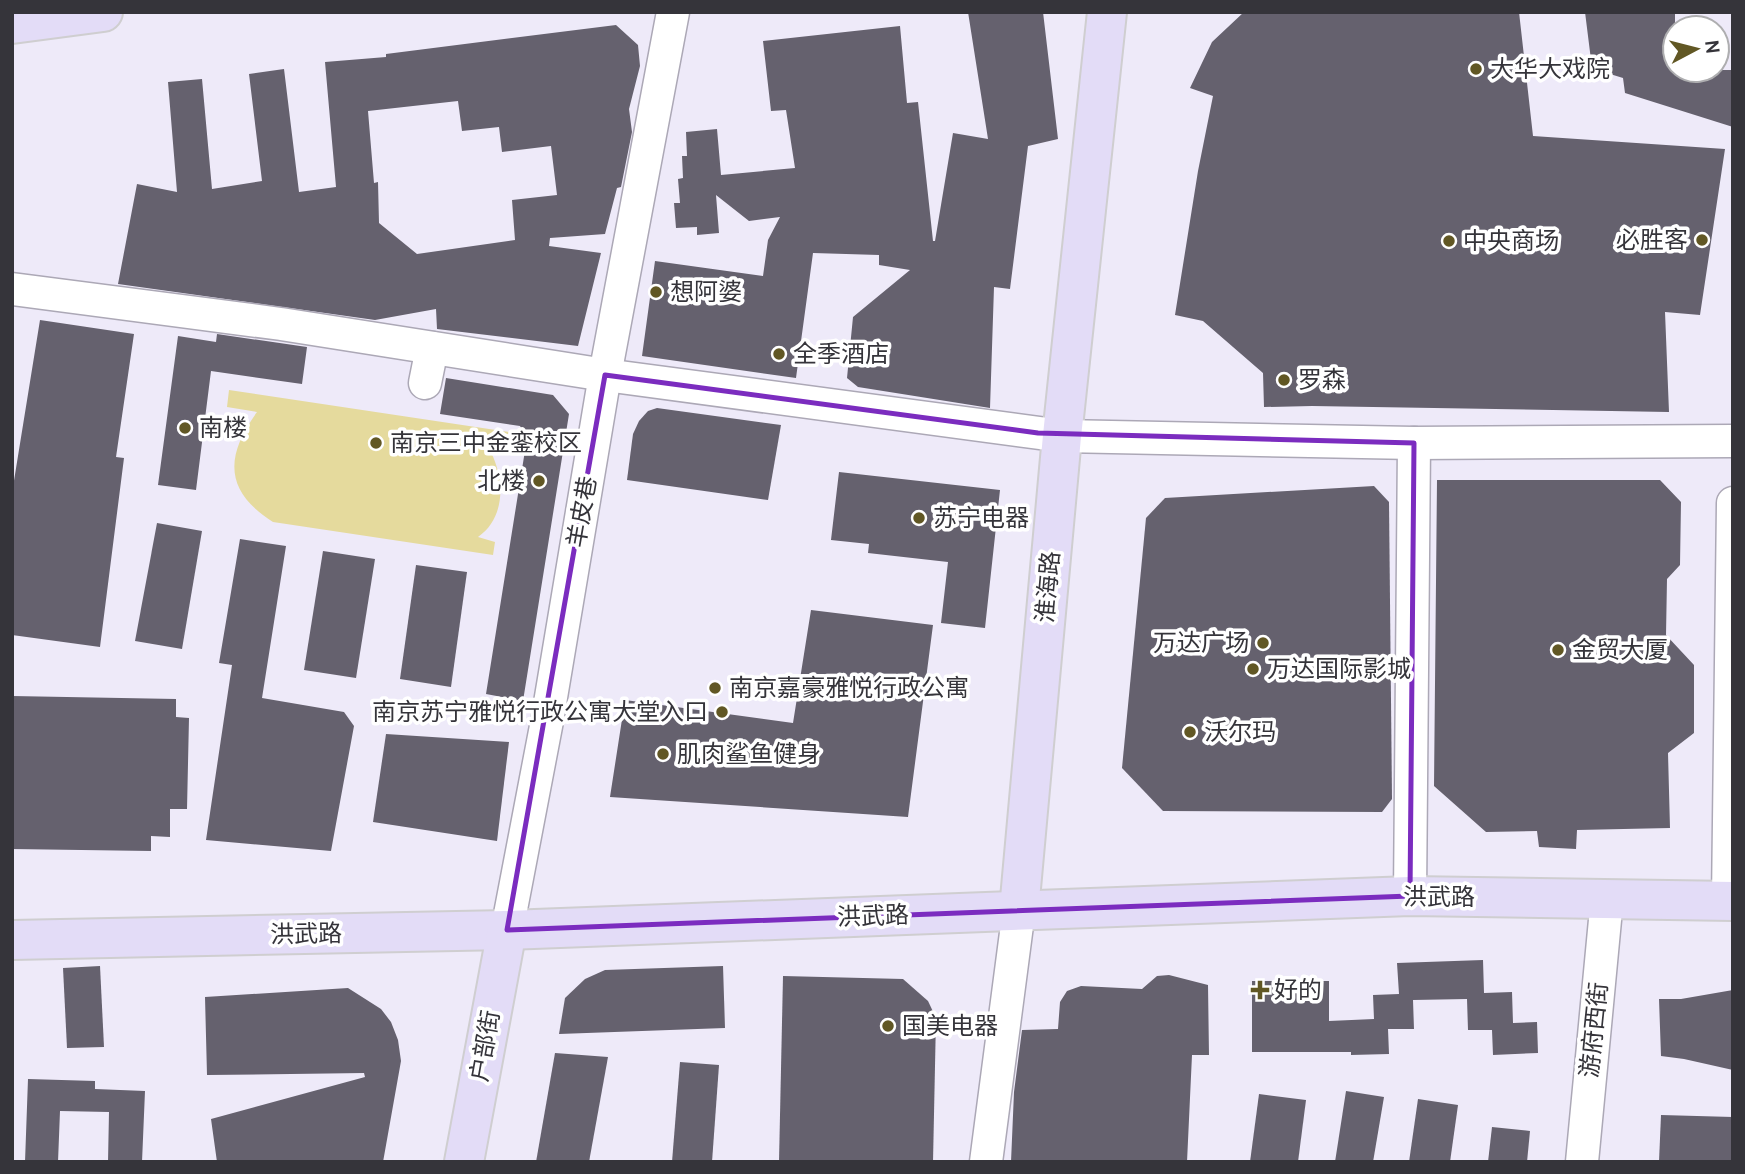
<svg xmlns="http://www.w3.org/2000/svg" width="1745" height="1174" font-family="Cabin,'Noto Sans SC',sans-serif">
<rect width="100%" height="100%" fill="#eeeaf9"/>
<path fill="#e5da9d" d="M 229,390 L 509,432 L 506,449 L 488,447 C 505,475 507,517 478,537 L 495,542 L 493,555 L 273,522 C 224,491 225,456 257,412 L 227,407 Z"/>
<g fill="#65616e" fill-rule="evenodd">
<polygon points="968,12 1043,12 1058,139 1028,146 1010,289 994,287 990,408 858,387 847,378 853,317 910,270 879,265 879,255 813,253 796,378 642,356 655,261 763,276 768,240 780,217 749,221 716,195 719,233 697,235 697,227 676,228 674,203 680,203 678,179 683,178 682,156 687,156 686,132 717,129 721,175 795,168 786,110 771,111 763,41 900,26 907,103 918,102 933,241 935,241 953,133 988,139"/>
<polygon points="1244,12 1519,12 1533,136 1725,149 1700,315 1665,312 1669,412 1312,406 1264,407 1263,373 1203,321 1175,315 1198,171 1213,96 1190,88 1212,42"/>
<polygon points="1585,12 1675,12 1675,70 1733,70 1733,127 1625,93 1623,78 1610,74 1593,76"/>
<path d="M 616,25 L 638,45 L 640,66 L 629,109 L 632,132 L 621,187 L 617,188 L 605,234 L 550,238 L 549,246 L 601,253 L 578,346 L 437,329 L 436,309 L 375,320 L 118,284 L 137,184 L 177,192 L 168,82 L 202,79 L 212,189 L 262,181 L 249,74 L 284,69 L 299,192 L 336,187 L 325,62 L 386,57 L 386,54 ZM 458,101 L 462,131 L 499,127 L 502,152 L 551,146 L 557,195 L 512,200 L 515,240 L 417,254 L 379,223 L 378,182 L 374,183 L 368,111 Z"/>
<polygon points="40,320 134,334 116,457 124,458 100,647 12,635 12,493"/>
<polygon points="217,334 307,347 302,384 211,371 196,490 158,485 178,336 216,342"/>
<polygon points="446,378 553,395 569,414 523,701 486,694 527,438 520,426 440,414"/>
<polygon points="657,408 781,425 768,500 627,480 633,434 639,421 648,411"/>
<polygon points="839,472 1000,490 985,628 941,623 948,562 868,553 869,544 831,540"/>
<polygon points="1437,480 1660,480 1681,502 1680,565 1667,579 1666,635 1694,665 1694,733 1668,753 1670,828 1577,830 1576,849 1539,847 1537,831 1486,832 1434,786"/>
<polygon points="1374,486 1389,502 1392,799 1382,812 1163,811 1122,768 1146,518 1165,498"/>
<polygon points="157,523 202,531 182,649 135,641"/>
<polygon points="240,539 286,546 262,698 344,712 354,726 331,851 206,840 232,665 219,663"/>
<polygon points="323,551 375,559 356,678 304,670"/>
<polygon points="416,565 467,572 451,687 400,679"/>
<polygon points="811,610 933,625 908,817 610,797 625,700 793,723"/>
<polygon points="12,696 176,699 176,717 189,718 187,809 170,809 170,837 151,836 151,851 12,849"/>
<polygon points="386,734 509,742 497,841 373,822"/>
<polygon points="1483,960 1484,993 1512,992 1513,1023 1537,1022 1538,1053 1493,1055 1492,1030 1468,1030 1467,999 1413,1000 1414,1029 1388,1029 1389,1054 1351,1055 1351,1052 1252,1052 1252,981 1329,981 1329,1021 1374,1019 1373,995 1399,994 1397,963"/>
<polygon points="100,966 104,1047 67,1048 63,968"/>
<polygon points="723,966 725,1028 559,1034 565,998 585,979 605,970"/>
<polygon points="1169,975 1208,985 1209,1055 1192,1055 1187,1162 1011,1162 1014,1092 1022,1030 1058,1029 1060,1002 1067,991 1081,986 1142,989 1157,976"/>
<polygon points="783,976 903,979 928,1001 936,1018 933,1162 779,1162"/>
<polygon points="348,988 381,1009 391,1022 398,1040 401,1061 383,1162 217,1162 211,1119 365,1077 364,1073 207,1075 205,997"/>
<polygon points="1733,990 1733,1070 1684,1059 1661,1056 1659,999 1681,999"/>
<polygon points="555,1053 608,1057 589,1162 536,1162"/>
<polygon points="680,1062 719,1065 712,1162 672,1162"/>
<polygon points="28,1079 95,1081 95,1089 145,1091 142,1162 108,1162 109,1112 60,1111 58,1162 25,1162"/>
<polygon points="1346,1091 1384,1097 1373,1162 1335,1162"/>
<polygon points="1259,1094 1306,1100 1298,1162 1250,1162"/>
<polygon points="1418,1099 1458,1105 1450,1162 1409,1162"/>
<polygon points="1661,1115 1733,1117 1733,1162 1659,1162"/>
<polygon points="1492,1127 1530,1131 1527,1162 1488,1162"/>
</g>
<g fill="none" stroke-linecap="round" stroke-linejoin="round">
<defs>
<g id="minor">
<polyline points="12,289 281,324 605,375 1062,436 1414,443 1733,441"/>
<polyline points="425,383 432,348"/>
<polyline points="1410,896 1414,443"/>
<polyline points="1728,901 1733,503"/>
<polyline points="507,930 547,721 605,375 673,12"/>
<polyline points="986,1162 1019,910"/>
<polyline points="1582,1162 1607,899"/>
</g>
<g id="major">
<polyline points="12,24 103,12"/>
<polyline points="1019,910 1062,436 1107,12"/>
<polyline points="12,940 507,930 1410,896 1733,901"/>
<polyline points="464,1162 507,930"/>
</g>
</defs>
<use href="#minor" stroke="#aca8b6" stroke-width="35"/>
<use href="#major" stroke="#cfced0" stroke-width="42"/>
<use href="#minor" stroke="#fff" stroke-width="32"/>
<use href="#major" stroke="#e3dcf7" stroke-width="38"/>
</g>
<path fill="none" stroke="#7b2cbf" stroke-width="5" stroke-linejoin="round" d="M 605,375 L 1038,433 L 1414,443 L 1410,896 L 507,930 Z"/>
<g fill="#615724" stroke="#fff" stroke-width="2.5">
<circle cx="1476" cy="69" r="7"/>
<circle cx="1702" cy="240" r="7"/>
<circle cx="1449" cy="241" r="7"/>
<circle cx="656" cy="292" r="7"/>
<circle cx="779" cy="354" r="7"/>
<circle cx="1284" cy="380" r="7"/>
<circle cx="185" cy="428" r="7"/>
<circle cx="376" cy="443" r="7"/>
<circle cx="539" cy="481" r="7"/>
<circle cx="919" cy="518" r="7"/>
<circle cx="1263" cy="643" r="7"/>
<circle cx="1558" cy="650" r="7"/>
<circle cx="1253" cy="669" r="7"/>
<circle cx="715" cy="688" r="7"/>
<circle cx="722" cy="712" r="7"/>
<circle cx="1190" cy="732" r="7"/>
<circle cx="663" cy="754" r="7"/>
<path d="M1256.5 979.5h7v7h7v7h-7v7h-7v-7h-7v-7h7z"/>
<circle cx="888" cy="1026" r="7"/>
</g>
<g text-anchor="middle" stroke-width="7" stroke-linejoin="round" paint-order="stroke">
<g font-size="24" fill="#35343a" stroke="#fff" text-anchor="start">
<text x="1490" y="77">大华大戏院</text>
<text x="1688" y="248" text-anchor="end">必胜客</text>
<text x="1463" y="249">中央商场</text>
<text x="670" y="300">想阿婆</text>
<text x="793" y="362">全季酒店</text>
<text x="1298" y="388">罗森</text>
<text x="199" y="436">南楼</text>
<text x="390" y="451">南京三中金銮校区</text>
<text x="525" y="489" text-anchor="end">北楼</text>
<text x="933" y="526">苏宁电器</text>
<text x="1249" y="651" text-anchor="end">万达广场</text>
<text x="1572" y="658">金贸大厦</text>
<text x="1267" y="677">万达国际影城</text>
<text x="729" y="696">南京嘉豪雅悦行政公寓</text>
<text x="708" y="720" text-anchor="end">南京苏宁雅悦行政公寓大堂入口</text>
<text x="1204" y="740">沃尔玛</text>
<text x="677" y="762">肌肉鲨鱼健身</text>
<text x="1274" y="998">好的</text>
<text x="902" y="1034">国美电器</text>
</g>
<g font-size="24" fill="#35343a" stroke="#fff">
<text transform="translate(582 512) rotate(-80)" y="8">羊皮巷</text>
<text transform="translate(1048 587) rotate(-85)" y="8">淮海路</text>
<text x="1439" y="905">洪武路</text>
<text transform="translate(873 916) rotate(-2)" y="8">洪武路</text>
<text transform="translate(306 934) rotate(-1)" y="8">洪武路</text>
<text transform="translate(1594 1030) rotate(-84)" y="8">游府西街</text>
<text transform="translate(485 1046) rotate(-80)" y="8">户部街</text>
</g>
</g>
<rect width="1745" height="1174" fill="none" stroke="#35343a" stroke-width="28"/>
<g transform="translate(1696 49) rotate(83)"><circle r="33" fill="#ffffff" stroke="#aeaeb0" stroke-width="2"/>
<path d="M0-5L12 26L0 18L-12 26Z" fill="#615724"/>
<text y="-10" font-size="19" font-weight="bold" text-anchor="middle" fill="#35343a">N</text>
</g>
</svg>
